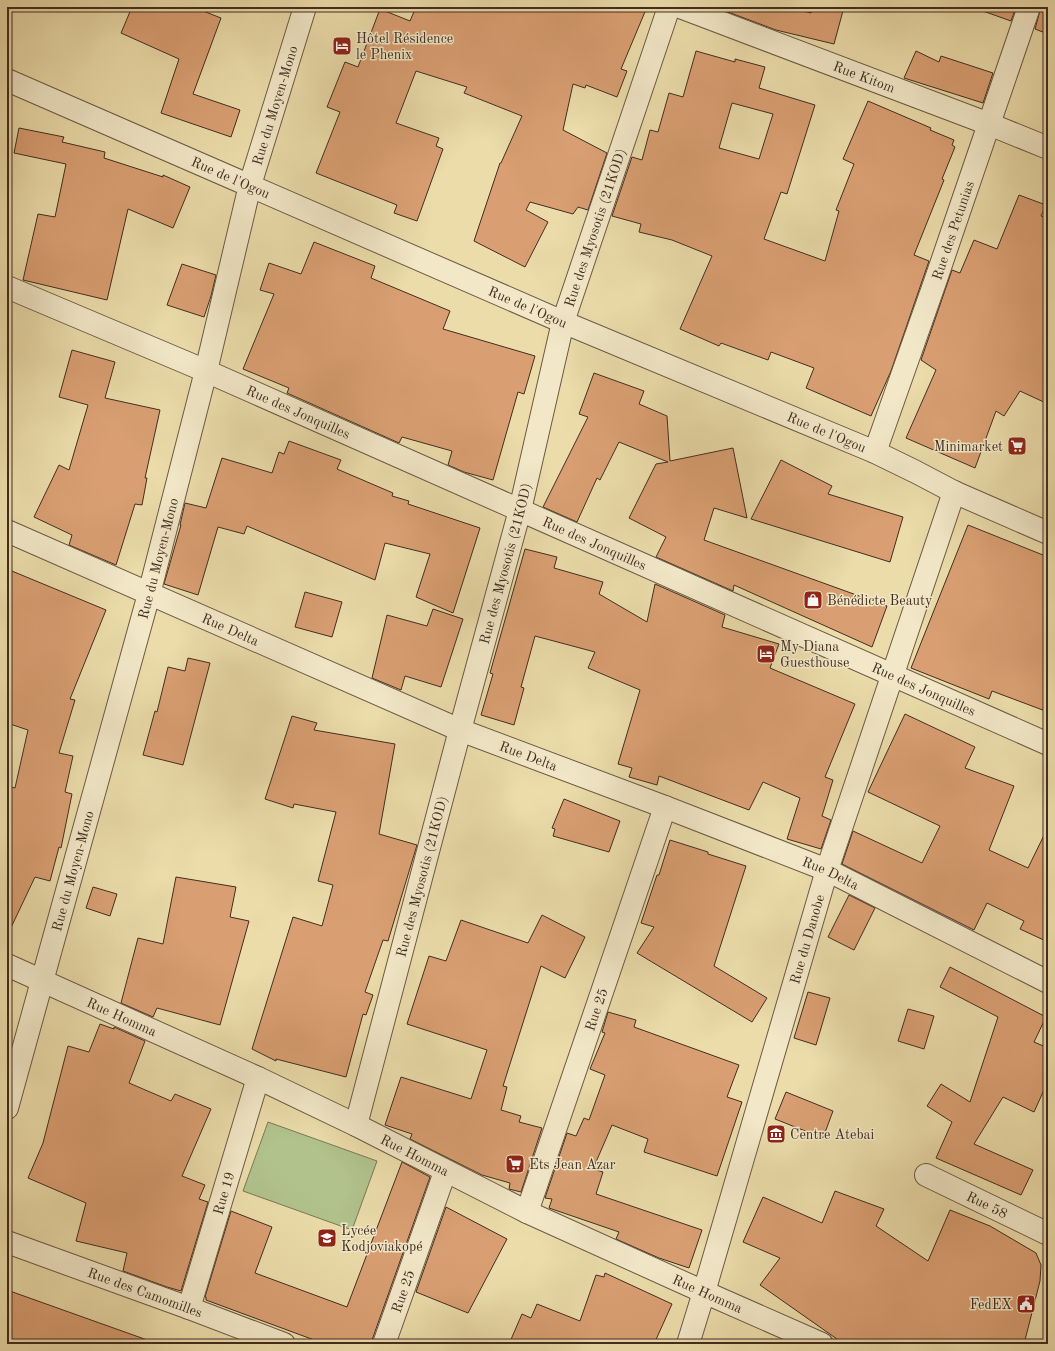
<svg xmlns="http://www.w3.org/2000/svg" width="1055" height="1351" font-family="'Old Standard TT',serif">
<rect width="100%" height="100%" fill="#ebdcaa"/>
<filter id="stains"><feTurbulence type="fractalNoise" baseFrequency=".005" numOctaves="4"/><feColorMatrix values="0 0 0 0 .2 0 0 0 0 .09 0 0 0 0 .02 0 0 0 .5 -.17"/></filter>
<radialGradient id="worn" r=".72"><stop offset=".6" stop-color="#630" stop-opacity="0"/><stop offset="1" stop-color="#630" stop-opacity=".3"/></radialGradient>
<polygon fill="#b1c28d" stroke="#7a7857" points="268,1122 377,1161 352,1230 243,1191"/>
<g fill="#d99f72" stroke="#422d21" fill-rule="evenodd">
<polygon points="132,7 193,7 221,18 193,94 240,110 231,137 161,113 179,59 121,33"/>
<polygon points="416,7 647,7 621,69 627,71 617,97 586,85 585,88 573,84 563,130 607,153 588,210 578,207 573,214 530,202 526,210 548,222 525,267 474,241 500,163 501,163 522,116 464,93 467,87 416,71 396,123 439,138 436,146 443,149 417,221 394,213 397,205 316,173 340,112 327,107 345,62 358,67 380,9 410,21"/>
<polygon points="719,7 788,7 811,13 812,7 844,7 834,44 776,30 720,9"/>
<polygon points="981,7 1016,7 1011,21 980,10"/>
<polygon points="1041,7 1048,7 1048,34 1035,29"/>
<path d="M 696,51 L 735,62 L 735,59 L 765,67 L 759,88 L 815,105 L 787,194 L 781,192 L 764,239 L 825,261 L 839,211 L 836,210 L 854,164 L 843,159 L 868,101 L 931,128 L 930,130 L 954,140 L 952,145 L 955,147 L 942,179 L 944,180 L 914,255 L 929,261 L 891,371 L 871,416 L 806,388 L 814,368 L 771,352 L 768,360 L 721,343 L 719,346 L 680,329 L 712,256 L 672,240 L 639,232 L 641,224 L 612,216 L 632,157 L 642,160 L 650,130 L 658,132 L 669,93 L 683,97 ZM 732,103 L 773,114 L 759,159 L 719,148 Z"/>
<polygon points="916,51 939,62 941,56 993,73 983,103 904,78"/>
<polygon points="19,128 64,137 62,142 105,152 104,158 163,177 163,175 190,187 173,228 128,209 107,300 23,280 38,214 55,217 66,164 14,153"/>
<polygon points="1019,195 1046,205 1041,216 1048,218 1048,404 1020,391 1004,416 996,411 975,468 906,438 936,370 921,360 952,270 960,273 974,240 997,249"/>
<polygon points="314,242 375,266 371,278 450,311 443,329 535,356 524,394 518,392 493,480 464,472 448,465 452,451 402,437 399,443 287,393 289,388 243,369 274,294 260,290 269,263 301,274"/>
<polygon points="182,264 216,275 211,296 204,317 167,305"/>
<polygon points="72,350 115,362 105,398 160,410 145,478 147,478 142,505 135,504 116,565 69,545 72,535 34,517 59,465 69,470 88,405 59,397"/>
<polygon points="594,373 644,391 639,404 667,416 670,461 733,448 747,518 714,508 704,540 887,606 872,647 734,585 733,591 656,557 666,537 629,518 656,464 668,462 619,442 600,480 597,478 577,522 543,507 588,417 579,414"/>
<polygon points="289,441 341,460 337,469 393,493 392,496 409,501 408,504 480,528 453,613 416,597 430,554 385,543 375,580 247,526 244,534 218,527 198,595 164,584 181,525 180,525 185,503 206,508 222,458 272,473 279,452 284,454"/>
<polygon points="781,460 832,486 828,494 903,517 890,562 751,519"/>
<polygon points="968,525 1048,557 1048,712 992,691 989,699 911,668"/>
<polygon points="525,549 557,557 554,568 603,582 599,594 647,622 655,584 725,615 722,627 779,644 770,668 855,704 825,777 833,780 822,816 831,820 821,849 787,839 800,798 763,782 749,810 659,776 657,785 629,777 632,768 618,764 640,690 588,668 595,652 535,636 521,687 524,688 514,725 481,715 493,674 490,673"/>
<polygon points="7,569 106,610 70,699 75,700 59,753 73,756 65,792 72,794 61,848 59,847 50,881 35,877 7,936 7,786 15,788 28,730 7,723"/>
<polygon points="305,592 342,602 332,637 295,627"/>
<polygon points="433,609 463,619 441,687 405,676 401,690 372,678 387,615 427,626"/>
<polygon points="188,658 210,663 183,765 143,755 155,711 157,712 168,667 185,671"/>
<polygon points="905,714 975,747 965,768 1014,786 989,850 1028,868 1048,827 1048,942 1020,929 1024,921 987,903 974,930 842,864 853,831 922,863 940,826 868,792"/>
<polygon points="292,716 317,723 314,730 395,744 379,834 417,845 388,941 383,940 365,992 373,995 366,1015 363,1014 346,1077 276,1059 276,1061 252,1049 293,917 322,926 333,885 318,881 336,812 294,804 293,808 265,799"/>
<polygon points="564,799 620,821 609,852 553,836 555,829 552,828"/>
<polygon points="670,840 708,852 708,854 746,866 714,966 767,998 752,1022 637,953 654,927 641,923 657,875 659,875"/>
<polygon points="176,877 236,887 230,917 249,921 220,1025 157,1008 153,1017 121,1003 138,938 163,944"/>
<polygon points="93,887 117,894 110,916 86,908"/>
<polygon points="849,895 875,908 854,950 828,937"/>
<polygon points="542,915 585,937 565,978 541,966 503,1086 507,1087 501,1110 521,1116 519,1122 542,1128 521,1192 509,1189 510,1183 482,1175 410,1139 412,1134 385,1125 401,1077 471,1099 487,1050 407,1024 429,956 446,961 461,920 528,943"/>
<polygon points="950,967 1046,1017 1034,1042 1048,1048 1048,1081 1034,1112 1003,1097 974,1144 1033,1170 1021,1195 936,1158 952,1122 927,1106 941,1084 970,1102 998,1017 940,987"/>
<polygon points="808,992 830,998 816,1045 794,1038"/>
<polygon points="908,1009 934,1016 924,1049 898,1041"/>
<polygon points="608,1012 636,1020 634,1027 739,1065 727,1097 742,1102 717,1176 644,1152 648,1139 612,1125 593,1169 603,1172 596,1194 702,1230 689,1268 659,1258 616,1239 619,1232 549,1208 552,1199 545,1198 567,1133 576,1136 584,1118 589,1120 605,1075 590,1069 605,1033 602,1032"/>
<polygon points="100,1024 114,1029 114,1027 145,1041 129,1083 171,1101 175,1094 211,1109 182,1176 205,1185 199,1199 208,1202 181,1291 167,1287 123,1271 127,1253 76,1241 86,1203 28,1178 43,1143 68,1046 89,1052"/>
<polygon points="786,1092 833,1111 823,1138 775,1119"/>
<polygon points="402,1162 430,1177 372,1340 372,1344 325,1344 206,1300 206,1297 205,1297 231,1211 272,1227 255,1273 347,1307"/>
<polygon points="835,1191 884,1209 876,1226 928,1261 950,1210 990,1226 1036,1253 1041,1265 1040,1281 1024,1344 844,1344 760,1285 780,1258 743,1242 763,1197 822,1223"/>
<polygon points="446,1207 507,1239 468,1313 416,1292"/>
<polygon points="605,1273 672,1304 654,1344 509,1344 522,1314 531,1318 537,1304 580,1321 596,1275 604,1277"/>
<polygon points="7,1290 150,1341 149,1344 7,1344"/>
</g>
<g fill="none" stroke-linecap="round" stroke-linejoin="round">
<defs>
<g id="minor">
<path id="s1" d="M 680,7 L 989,124 L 1048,148"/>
<path id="s2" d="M 7,80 L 563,322 L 875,452 L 916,472 L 954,492 L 1048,533"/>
<path id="s3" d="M 7,287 L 206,371 L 1048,744"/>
<path id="s4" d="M 875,452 L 935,282 L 1029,7"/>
<path id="s5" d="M 7,531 L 460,730 L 665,807 L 827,870 L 1048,982"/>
<path id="s6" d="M 7,965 L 258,1078 L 356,1125 L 527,1212 L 704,1292 L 822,1344"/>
<path id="s7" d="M 7,1108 L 149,594 L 206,371 L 250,185 L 305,7"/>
<path id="s8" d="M 356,1125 L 460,730 L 520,510 L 563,322 L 669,7"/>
<path id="s9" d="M 926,1175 L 1048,1234"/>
<path id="s10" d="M 527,1212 L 665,807"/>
<path id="s11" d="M 7,1242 L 189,1308 L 284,1344"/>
<path id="s12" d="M 189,1308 L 258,1078"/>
<path id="s13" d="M 384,1344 L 445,1172"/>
<path id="s14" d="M 688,1344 L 704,1292 L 827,870 L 954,492"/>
</g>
</defs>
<use href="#minor" stroke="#6c5943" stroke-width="24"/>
<use href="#minor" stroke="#f2e8c8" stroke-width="22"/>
</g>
<defs>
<symbol id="hotel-square" viewBox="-11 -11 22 22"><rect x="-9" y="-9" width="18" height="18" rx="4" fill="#8f2418" stroke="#f2e8c8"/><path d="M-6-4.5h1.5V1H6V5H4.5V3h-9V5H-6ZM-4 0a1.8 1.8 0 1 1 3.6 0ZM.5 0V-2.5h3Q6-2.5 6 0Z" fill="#fff"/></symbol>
<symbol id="supermarket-square" viewBox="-11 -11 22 22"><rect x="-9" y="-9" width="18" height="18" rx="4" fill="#8f2418" stroke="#f2e8c8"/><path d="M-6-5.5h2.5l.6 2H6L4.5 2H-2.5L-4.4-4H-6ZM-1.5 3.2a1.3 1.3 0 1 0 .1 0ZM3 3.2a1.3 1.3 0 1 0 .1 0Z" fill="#fff"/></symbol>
<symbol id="shop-square" viewBox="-11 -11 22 22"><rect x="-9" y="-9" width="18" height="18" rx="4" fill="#8f2418" stroke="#f2e8c8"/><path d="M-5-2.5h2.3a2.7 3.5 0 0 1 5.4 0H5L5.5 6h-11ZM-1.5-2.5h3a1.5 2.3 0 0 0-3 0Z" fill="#fff"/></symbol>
<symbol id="museum-square" viewBox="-11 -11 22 22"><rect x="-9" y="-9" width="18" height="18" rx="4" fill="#8f2418" stroke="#f2e8c8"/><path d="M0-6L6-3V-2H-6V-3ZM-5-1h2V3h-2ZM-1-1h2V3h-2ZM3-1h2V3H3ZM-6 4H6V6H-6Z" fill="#fff"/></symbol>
<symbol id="school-square" viewBox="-11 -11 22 22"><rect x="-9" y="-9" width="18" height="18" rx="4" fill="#8f2418" stroke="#f2e8c8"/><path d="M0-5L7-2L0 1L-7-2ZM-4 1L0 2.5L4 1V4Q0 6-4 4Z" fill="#fff"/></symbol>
<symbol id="civic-square" viewBox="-11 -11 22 22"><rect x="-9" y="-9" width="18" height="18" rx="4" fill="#8f2418" stroke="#f2e8c8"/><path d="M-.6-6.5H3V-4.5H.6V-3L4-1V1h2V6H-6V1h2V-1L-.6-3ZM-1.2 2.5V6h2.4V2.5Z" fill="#fff"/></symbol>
</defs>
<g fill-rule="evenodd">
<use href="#hotel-square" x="331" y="35" width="22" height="22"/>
<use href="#supermarket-square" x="1006" y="435" width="22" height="22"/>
<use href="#shop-square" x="802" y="589" width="22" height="22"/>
<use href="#hotel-square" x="755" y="643" width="22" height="22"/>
<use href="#museum-square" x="765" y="1123" width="22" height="22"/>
<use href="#supermarket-square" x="504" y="1153" width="22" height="22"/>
<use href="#school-square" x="316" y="1227" width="22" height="22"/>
<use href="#civic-square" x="1015" y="1293" width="22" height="22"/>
</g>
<g text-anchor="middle" stroke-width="3" stroke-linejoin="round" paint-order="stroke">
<g font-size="14" fill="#422d21" stroke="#f2e8c8" text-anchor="start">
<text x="356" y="43">Hôtel Résidence<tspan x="356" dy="16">le Phenix</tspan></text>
<text x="1003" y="451" text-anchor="end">Minimarket</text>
<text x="827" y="605">Bénédicte Beauty</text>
<text x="780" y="651">My Diana<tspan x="780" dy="16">Guesthouse</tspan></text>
<text x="790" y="1139">Centre Atebai</text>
<text x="529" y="1169">Ets Jean Azar</text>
<text x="341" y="1235">Lycée<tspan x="341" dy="16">Kodjoviakopé</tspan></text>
<text x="1012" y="1309" text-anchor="end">FedEX</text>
</g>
<g font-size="14" fill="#422d21" stroke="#f2e8c8">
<text dy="5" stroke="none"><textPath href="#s1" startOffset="197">Rue Kitom</textPath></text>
<text dy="5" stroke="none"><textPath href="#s7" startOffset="1038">Rue du Moyen-Mono</textPath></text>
<text dy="5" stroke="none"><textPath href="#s2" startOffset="244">Rue de l'Ogou</textPath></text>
<text dy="5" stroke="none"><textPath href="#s8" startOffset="929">Rue des Myosotis (21KOD)</textPath></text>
<text dy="5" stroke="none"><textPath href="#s4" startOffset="235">Rue des Petunias</textPath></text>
<text dy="5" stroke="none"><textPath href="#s2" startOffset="568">Rue de l'Ogou</textPath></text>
<text dy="5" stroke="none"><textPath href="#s3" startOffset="317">Rue des Jonquilles</textPath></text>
<text dy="5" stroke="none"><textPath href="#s2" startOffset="892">Rue de l'Ogou</textPath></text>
<text dy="5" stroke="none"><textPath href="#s3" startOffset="641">Rue des Jonquilles</textPath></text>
<text dy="5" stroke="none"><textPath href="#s7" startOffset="570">Rue du Moyen-Mono</textPath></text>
<text dy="5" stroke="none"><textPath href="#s8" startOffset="581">Rue des Myosotis (21KOD)</textPath></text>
<text dy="5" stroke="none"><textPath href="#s5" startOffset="244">Rue Delta</textPath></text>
<text dy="5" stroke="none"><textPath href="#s3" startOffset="1001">Rue des Jonquilles</textPath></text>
<text dy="5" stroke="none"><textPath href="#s5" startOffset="568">Rue Delta</textPath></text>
<text dy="5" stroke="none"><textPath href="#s7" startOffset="246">Rue du Moyen-Mono</textPath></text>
<text dy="5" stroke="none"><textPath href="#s5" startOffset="892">Rue Delta</textPath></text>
<text dy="5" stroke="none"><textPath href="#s8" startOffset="257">Rue des Myosotis (21KOD)</textPath></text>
<text dy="5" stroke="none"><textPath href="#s14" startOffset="422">Rue du Danobe</textPath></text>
<text dy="5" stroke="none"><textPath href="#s10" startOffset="214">Rue 25</textPath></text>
<text dy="5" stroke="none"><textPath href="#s6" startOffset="126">Rue Homma</textPath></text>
<text dy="5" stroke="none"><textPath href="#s6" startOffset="450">Rue Homma</textPath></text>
<text dy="5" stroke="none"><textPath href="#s12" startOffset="120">Rue 19</textPath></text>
<text dy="5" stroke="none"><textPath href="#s9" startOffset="68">Rue 58</textPath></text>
<text dy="5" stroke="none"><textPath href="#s11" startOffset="147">Rue des Camomilles</textPath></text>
<text dy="5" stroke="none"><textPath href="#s13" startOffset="56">Rue 25</textPath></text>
<text dy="5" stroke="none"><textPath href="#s6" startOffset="774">Rue Homma</textPath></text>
</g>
</g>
<rect width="1055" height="1351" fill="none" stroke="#ebdcaa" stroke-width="24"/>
<rect x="8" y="8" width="1039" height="1335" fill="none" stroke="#422d21" stroke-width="2"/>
<rect x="12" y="12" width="1031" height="1327" fill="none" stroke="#422d21"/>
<rect width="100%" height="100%" filter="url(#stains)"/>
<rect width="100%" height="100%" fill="url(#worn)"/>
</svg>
